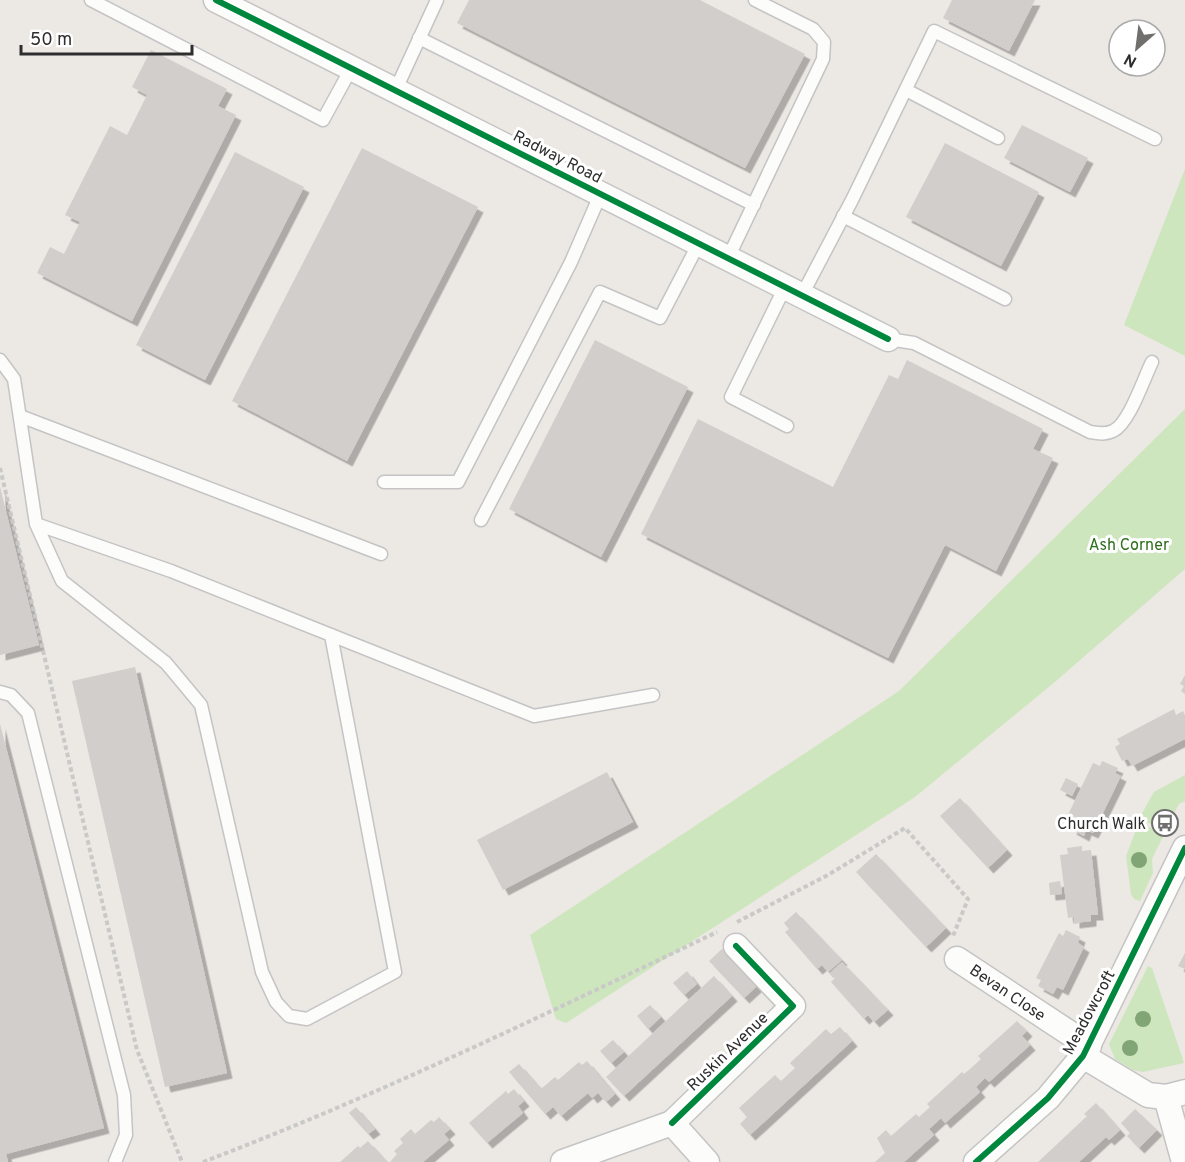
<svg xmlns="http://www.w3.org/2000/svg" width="1185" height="1162" font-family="Overpass,sans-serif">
<defs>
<filter id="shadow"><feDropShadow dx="5.5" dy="5.5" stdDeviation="0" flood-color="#0004"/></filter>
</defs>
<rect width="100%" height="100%" fill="#ece8e4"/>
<g fill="#cee6be">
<polygon points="1185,169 1185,356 1124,325"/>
<polygon points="1185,409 1185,569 1056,681 915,797 566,1023 556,1019 530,935 899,691"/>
<polygon points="1185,775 1185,801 1179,804 1174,813 1168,811 1160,828 1144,821 1141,815 1154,792"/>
<polygon points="1142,824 1164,834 1152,859 1153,873 1140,901 1134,899 1131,894 1126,856 1138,825"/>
<polygon points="1148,966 1152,968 1184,1063 1143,1072 1133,1070 1115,1059 1109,1044"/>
</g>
<g fill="#d1cecb" filter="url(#shadow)">
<polygon points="469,0 700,0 805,54 745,168 457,23"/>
<polygon points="952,0 1035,0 1009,51 943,18"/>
<polygon points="151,50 227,89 218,106 236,115 132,321 37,273 50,247 64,254 80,222 65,215 110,126 127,135 147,95 132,87"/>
<polygon points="1022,125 1088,158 1070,192 1004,158"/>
<polygon points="945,143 1039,192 1001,266 906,217"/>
<polygon points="362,148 478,207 347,461 232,401"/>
<polygon points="235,152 304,187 205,380 136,345"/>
<polygon points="595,340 688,387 601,557 509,509"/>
<polygon points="907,360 1043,429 1033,449 1053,458 996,571 945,545 888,658 641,534 698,419 833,487 889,375 898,379"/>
<polygon points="0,487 39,645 0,655"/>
<polygon points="135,667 227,1073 165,1087 72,681"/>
<polygon points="1185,675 1185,694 1181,691 1184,686 1180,684"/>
<polygon points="1174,709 1176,715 1183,711 1185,715 1185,739 1132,766 1128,759 1122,761 1115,747 1120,744 1117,739"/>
<polygon points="0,724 104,1128 6,1154 8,1162 0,1162"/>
<polygon points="1102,761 1118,768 1115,773 1121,776 1093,833 1086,830 1084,836 1071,829 1073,825 1065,821 1093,763 1100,766"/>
<polygon points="607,772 633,822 503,890 477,840"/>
<polygon points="1066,778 1078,784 1072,796 1060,790"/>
<polygon points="960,798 1007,850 988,868 940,816"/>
<polygon points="1082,846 1082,851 1091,850 1098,915 1091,915 1091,921 1074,923 1074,917 1068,918 1060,855 1068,854 1067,848"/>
<polygon points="876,854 946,928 926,947 856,872"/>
<polygon points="1060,881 1062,894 1050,895 1049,883"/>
<polygon points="796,912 842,960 828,972 822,965 817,969 785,932 789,929 784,923"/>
<polygon points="1066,930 1080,937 1078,943 1084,947 1063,990 1057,987 1053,994 1038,986 1041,980 1036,978 1059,933 1063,936"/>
<polygon points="722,949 757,986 744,998 709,961"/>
<polygon points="1185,953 1185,969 1178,966"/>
<polygon points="842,962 888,1010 874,1022 868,1015 864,1019 831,982 835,978 830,973"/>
<polygon points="687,971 697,984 684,995 673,983"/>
<polygon points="714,976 732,996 624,1096 606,1077"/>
<polygon points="650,1005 661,1017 648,1029 637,1016"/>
<polygon points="1017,1021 1027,1031 1022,1036 1030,1045 989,1082 985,1078 976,1087 980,1092 945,1123 941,1118 929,1129 934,1135 904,1162 875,1162 885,1153 877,1138 886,1130 891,1136 916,1114 919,1117 930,1107 927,1104 962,1072 964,1074 970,1069 981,1059 978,1056"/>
<polygon points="840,1027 852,1041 750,1135 740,1124 747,1117 739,1108 775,1075 781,1081 795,1068 790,1063 826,1029 831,1034"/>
<polygon points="613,1040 624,1052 611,1063 600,1051"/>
<polygon points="587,1061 615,1094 606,1102 598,1093 592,1098 588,1093 561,1116 553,1107 545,1114 509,1072 519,1064 541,1089 555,1077 558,1080 579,1062 582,1065"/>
<polygon points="514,1089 524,1101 518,1106 523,1113 487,1143 469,1123 506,1091 508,1094"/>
<polygon points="1096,1103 1120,1130 1109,1140 1106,1137 1079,1162 1038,1162 1087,1116 1084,1114"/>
<polygon points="356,1107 375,1129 368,1134 349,1113"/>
<polygon points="1135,1109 1157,1130 1139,1148 1127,1136 1130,1133 1121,1123"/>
<polygon points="439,1117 450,1129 444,1134 449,1140 423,1162 390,1162 397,1154 394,1151 403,1143 400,1139 411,1129 415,1134 431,1120 434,1122"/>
<polygon points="368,1141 387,1162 340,1162 358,1146 360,1148"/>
</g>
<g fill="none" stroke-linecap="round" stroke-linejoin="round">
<defs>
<g id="lane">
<polyline points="91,0 323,120 352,67"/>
<polyline points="419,38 754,205"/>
<polyline points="396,89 437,0"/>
<polyline points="906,90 998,138"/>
<polyline points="843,216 1005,299"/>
<polyline points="728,258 823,59 824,42 813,29 755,0"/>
<polyline points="785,287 731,397 787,426"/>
<polyline points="802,295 852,200 934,31 1155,139"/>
<path d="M 888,339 L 914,343 L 1090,432 C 1098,433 1105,435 1113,431 C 1129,424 1144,378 1152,362"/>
<polyline points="0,360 14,379 36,524 62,581 166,663 201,705 262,972 276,1002 289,1016 307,1019 395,972 331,635 171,571 36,524"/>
<polyline points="20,416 381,554"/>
<polyline points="384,482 458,482 571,262 601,193"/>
<polyline points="481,520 600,292 660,318 699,243"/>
<polyline points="331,635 534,716 653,695"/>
<polyline points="0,692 11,695 28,713 124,1095 126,1135 115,1162"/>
</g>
<g id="street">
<polyline points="216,0 888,339"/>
<polyline points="957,959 1089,1046"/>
<polyline points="1083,1056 1148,1095 1166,1097 1185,1092"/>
<polyline points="1166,1097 1184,1162"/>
<polyline points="672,1123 793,1006 736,946"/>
<polyline points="563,1162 672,1123 707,1162"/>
<polyline points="976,1162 1048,1098 1083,1056 1185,848"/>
</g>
</defs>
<use href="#lane" stroke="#c5c4c5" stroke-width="15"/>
<use href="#street" stroke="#c5c4c5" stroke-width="27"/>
<g stroke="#c9c9c8" stroke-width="4" stroke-dasharray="4.5 3" stroke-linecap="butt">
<polyline points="0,468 137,1050 182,1162"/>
<polyline points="737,922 828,875 905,828 968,899 953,936"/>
<path d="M 203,1162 C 379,1095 548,1013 717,932"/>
</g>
<use href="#lane" stroke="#fcfcfb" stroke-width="12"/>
<use href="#street" stroke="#fcfcfb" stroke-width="24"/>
<defs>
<g id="cycleway">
<polyline points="216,0 888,339"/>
<polyline points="672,1123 793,1006 736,946"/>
<polyline points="976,1162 1048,1098 1083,1056 1185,848"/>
</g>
</defs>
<use href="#cycleway" stroke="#fff" stroke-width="10"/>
<use href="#cycleway" stroke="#00873e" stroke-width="6"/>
</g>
<g fill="#82a575">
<circle cx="1139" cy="860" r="8"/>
<circle cx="1143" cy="1019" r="8"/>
<circle cx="1130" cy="1048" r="8"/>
</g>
<defs>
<symbol id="bus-ring" viewBox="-11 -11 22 22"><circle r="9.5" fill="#fff" stroke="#706f6e" stroke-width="1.5"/><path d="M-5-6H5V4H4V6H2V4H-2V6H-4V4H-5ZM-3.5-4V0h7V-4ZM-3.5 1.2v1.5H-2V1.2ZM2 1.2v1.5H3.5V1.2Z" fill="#706f6e"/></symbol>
</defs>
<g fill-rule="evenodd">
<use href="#bus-ring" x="1150" y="808" width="30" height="30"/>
</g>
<g text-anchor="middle" stroke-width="6" stroke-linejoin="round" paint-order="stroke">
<g font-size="16" fill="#2e2e2e" stroke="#fff">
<text transform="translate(558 156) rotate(27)" y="6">Radway Road</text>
<text transform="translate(1008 992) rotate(34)" y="6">Bevan Close</text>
<text transform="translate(1088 1012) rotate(-62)" y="6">Meadowcroft</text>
<text transform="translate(727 1051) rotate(-44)" y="6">Ruskin Avenue</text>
</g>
<g font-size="16" fill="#2c6e1b" stroke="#fff">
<text x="1129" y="550">Ash Corner</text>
</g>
<g font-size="16" fill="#2e2e2e" stroke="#fff" text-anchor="end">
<text x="1146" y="829">Church Walk</text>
</g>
</g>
<g transform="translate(1137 48) rotate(208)"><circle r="28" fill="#ffffff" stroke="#ababab" stroke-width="1.5"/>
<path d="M0-4.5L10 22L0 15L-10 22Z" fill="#706f6e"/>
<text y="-9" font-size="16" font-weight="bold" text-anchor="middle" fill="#2e2e2e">N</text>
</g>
<path d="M21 45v9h171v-9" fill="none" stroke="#2e2e2e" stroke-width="3"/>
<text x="30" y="45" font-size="18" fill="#2e2e2e" stroke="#ffffff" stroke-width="4.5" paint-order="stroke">50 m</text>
</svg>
